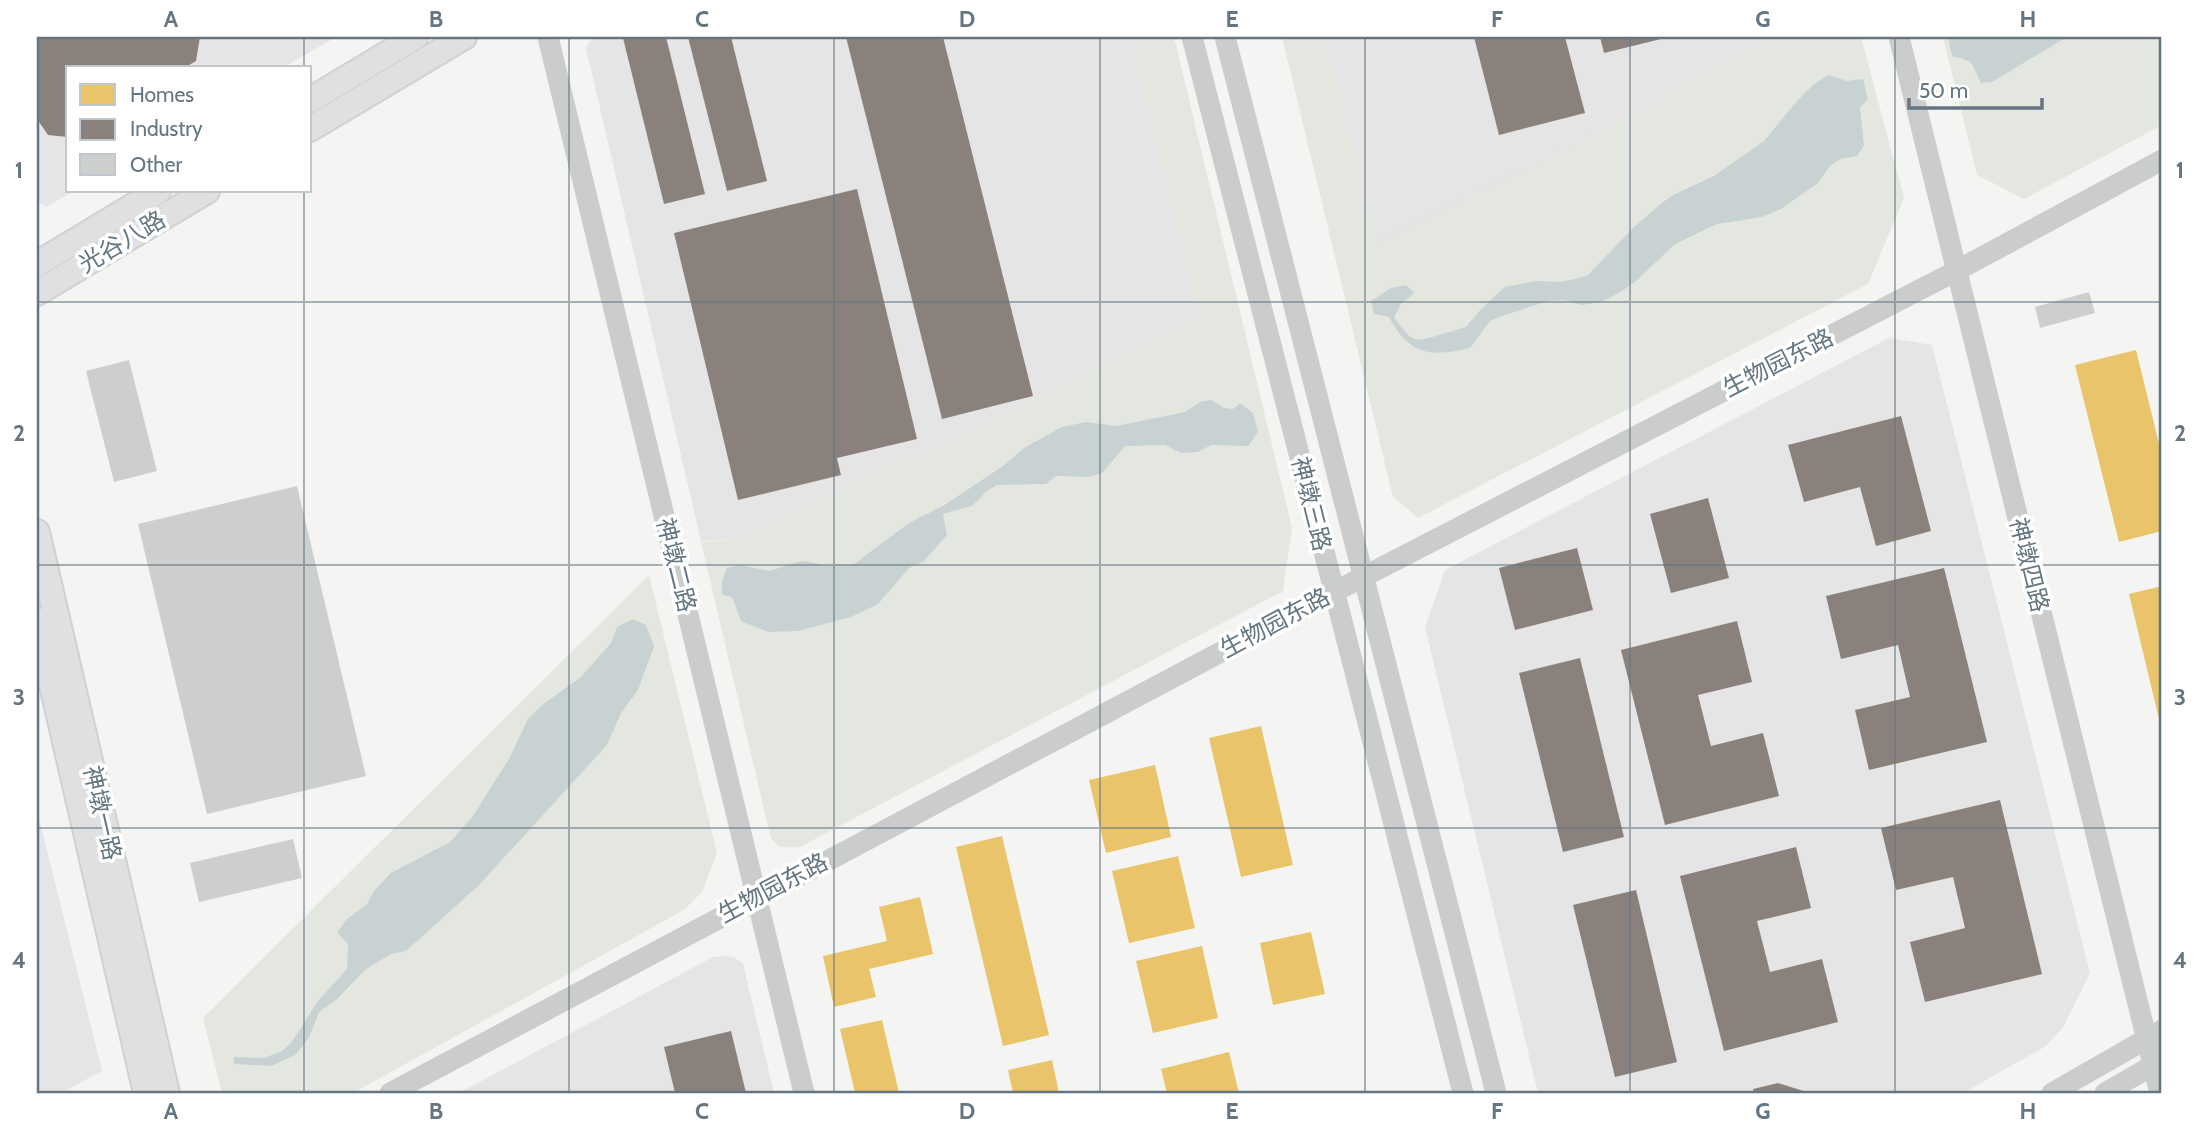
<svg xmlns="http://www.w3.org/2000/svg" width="2199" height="1130" font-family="Cabin,'Noto Sans SC',sans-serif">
<rect width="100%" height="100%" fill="#f4f4f2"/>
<g fill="#e4e5e4">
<polygon points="37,37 336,37 282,68 68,68 68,191 74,191 46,207 37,202"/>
<polygon points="593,37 1130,37 1200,319 739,540 701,541 586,48"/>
<polygon points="1325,37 1783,37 1376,244"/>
<polygon points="1889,338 1932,345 2090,973 2063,1027 2046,1046 1963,1093 1538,1093 1425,627 1445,570"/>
<polygon points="37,811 102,1071 61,1093 37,1093"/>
<polygon points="724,956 734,957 743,964 774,1093 459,1093 713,957"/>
</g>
<g fill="#e4e7e0">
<polygon points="1130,37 1174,37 1292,528 1283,591 800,847 780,847 771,839 701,542 739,540 1200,319"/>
<polygon points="1282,37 1325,37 1376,243 1783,37 1861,37 1904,198 1868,284 1418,518 1393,497"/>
<polygon points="1943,37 2162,37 2162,125 2024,199 1977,175"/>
<polygon points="649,575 717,853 702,892 684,910 353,1093 222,1093 203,1018"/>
</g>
<g fill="#c8d2d3">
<polygon points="1950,37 2067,37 1992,82 1981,83 1971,62 1961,58 1953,57 1949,44"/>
<path d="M 1828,75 L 1847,81 L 1863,79 L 1868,100 L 1860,107 L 1864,146 L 1857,156 L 1840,159 L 1829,167 L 1818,183 L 1781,209 L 1762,217 L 1717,224 L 1675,244 L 1635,282 L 1619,293 L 1601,302 L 1582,305 L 1564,300 L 1548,301 L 1499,317 L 1490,321 L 1470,348 C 1430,357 1410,356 1389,317 L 1374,314 L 1371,301 L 1391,288 L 1406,285 L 1414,293 L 1400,305 L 1394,318 L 1409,336 L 1418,340 L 1429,338 L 1466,327 L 1481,309 L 1505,287 L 1536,281 L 1561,282 L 1587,276 L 1634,227 L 1663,202 L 1675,194 L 1714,176 L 1764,141 L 1797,101 L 1814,84 Z"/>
<polygon points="1211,400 1224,408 1233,409 1240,403 1253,413 1258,432 1248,446 1211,445 1198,452 1181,453 1165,445 1125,446 1102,473 1089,477 1056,476 1046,484 997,485 987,491 972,506 943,514 947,535 924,561 909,568 878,604 851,617 798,631 768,632 741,621 732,597 722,595 722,581 727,568 740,565 769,571 802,561 825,565 854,564 909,523 943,506 1003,466 1024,448 1062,427 1086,422 1117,426 1185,412 1200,402"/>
<polygon points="633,619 646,625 654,646 638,690 621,713 607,745 479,885 406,951 391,954 366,969 336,1000 319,1012 309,1038 295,1055 271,1066 234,1064 234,1057 264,1058 282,1051 292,1042 317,1002 347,969 348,944 337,932 347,919 367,904 374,891 391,873 450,842 473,816 509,759 528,719 542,705 581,677 611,643 617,627"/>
</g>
<g fill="#e9c46a">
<polygon points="2136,350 2162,456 2162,531 2119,542 2075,365"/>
<polygon points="2162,586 2162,727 2161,727 2129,594"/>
<polygon points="1261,726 1293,865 1241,877 1209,738"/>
<polygon points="1155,765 1171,837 1106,853 1089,780"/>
<polygon points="1002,836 1049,1035 1003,1046 956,847"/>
<polygon points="1178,856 1195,928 1129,943 1112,871"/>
<polygon points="920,897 933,954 869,969 876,997 834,1007 823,956 887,941 879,907"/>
<polygon points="1311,932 1325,994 1273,1005 1260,943"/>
<polygon points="1202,946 1218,1018 1153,1033 1136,961"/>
<polygon points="882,1020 899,1093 855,1093 840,1029"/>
<polygon points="1229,1052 1239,1093 1167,1093 1161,1069"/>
<polygon points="1052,1060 1059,1093 1013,1093 1008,1070"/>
</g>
<g fill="#8a817c">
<polygon points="37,37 200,37 196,61 184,68 68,68 68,137 48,135 37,119"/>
<polygon points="627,37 666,37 705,194 664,204 623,38"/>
<polygon points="688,37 731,37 767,181 727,191"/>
<polygon points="846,37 943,37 1033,396 942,419"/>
<polygon points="1474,37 1565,37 1585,113 1499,135"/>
<polygon points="1600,37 1665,37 1665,38 1604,53"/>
<polygon points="857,189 917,439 837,458 841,475 738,500 674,233"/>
<polygon points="1901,416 1931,531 1876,546 1860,487 1804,502 1788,445"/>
<polygon points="1708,498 1729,578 1671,593 1650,514"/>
<polygon points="1577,548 1593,610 1515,630 1499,568"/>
<polygon points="1944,568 1987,742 1869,770 1855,710 1910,697 1898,645 1841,659 1826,596"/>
<polygon points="1737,621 1752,682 1698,695 1711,746 1763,733 1779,796 1665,825 1621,650"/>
<polygon points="1580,658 1624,837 1563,852 1519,673"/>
<polygon points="2000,800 2042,974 1925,1002 1910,942 1965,928 1953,877 1896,890 1881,828"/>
<polygon points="1796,847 1811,908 1757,921 1770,972 1822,959 1838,1022 1724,1051 1680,876"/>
<polygon points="1636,890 1677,1062 1615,1077 1573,905"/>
<polygon points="731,1031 746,1093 675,1093 664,1047"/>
<polygon points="1778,1083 1810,1093 1754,1093 1753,1089"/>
</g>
<g fill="#cdcfcf">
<polygon points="2089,292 2095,313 2040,328 2035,307"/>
<polygon points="129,360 157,471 114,482 86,371"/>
<polygon points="297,486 366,776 207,814 138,524"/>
<polygon points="293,839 302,878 199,902 190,863"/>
</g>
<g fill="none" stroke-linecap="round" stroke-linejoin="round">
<defs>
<g id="secondary">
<polyline points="310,100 415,37"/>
<polyline points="310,129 464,37"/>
<polyline points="37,264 158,191"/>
<polyline points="37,293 207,191"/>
<polyline points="37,532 167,1093"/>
<polyline points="37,620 146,1093"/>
</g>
</defs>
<use href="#secondary" stroke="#d0d2d2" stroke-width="28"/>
<g stroke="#cbcdcd" stroke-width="21">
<polyline points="548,37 804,1093"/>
<polyline points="1192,37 1463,1093"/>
<polyline points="1225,37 1496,1093"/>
<polyline points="1899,37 2160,1093"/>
<polyline points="390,1093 1334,592 1956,271 2162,160"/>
<polyline points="2052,1093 2162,1030"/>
<polyline points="2105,1093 2162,1060"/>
</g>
<use href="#secondary" stroke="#e0e0e0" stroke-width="24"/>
</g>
<path fill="none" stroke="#637682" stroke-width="2" stroke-opacity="0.55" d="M 304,37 L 304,68M 569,37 L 569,1093M 834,37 L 834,1093M 1100,37 L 1100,1093M 1365,37 L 1365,1093M 1630,37 L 1630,1093M 1895,37 L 1895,1093M 304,191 L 304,1093M 37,302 L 2162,302M 37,565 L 2162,565M 37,828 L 2162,828"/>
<g text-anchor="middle" stroke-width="7" stroke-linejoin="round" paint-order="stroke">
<g font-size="24" fill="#637682" stroke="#fff">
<text transform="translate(122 242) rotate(-31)" y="8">光谷八路</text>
<text transform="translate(1778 363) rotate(-27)" y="8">生物园东路</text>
<text transform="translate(1311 504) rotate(76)" y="8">神墩三路</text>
<text transform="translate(676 565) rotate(76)" y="8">神墩二路</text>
<text transform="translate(2029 565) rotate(76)" y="8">神墩四路</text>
<text transform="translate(1275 623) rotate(-28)" y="8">生物园东路</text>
<text transform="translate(102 813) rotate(77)" y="8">神墩一路</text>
<text transform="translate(773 888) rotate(-28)" y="8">生物园东路</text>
</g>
</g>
<rect width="2199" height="1130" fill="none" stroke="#ffffff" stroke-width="77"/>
<rect x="66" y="66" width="245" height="126" fill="#ffffff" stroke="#c1c8cd" stroke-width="2"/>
<rect x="80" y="84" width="35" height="21" fill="#e9c46a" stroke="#c1c8cd" stroke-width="2"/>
<text x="130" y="102" font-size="21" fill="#637682">Homes</text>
<rect x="80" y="119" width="35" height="21" fill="#8a817c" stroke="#c1c8cd" stroke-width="2"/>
<text x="130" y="136" font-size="21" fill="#637682">Industry</text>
<rect x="80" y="154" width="35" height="21" fill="#cdcfcf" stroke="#c1c8cd" stroke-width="2"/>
<text x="130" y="172" font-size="21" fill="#637682">Other</text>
<path d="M1909 98v10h133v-10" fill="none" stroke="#637682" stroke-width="3.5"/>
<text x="1919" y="98" font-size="21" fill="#637682" stroke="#ffffff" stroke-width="5" paint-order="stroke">50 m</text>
<rect x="38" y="38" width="2122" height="1054" fill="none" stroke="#637682" stroke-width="2.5"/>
<g font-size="23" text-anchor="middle" font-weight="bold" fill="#637682">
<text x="171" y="27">A</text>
<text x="436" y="27">B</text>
<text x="702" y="27">C</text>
<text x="967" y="27">D</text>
<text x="1232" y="27">E</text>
<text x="1497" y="27">F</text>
<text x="1763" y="27">G</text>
<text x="2028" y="27">H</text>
<text x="19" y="178">1</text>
<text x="2180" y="178">1</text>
<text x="19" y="441">2</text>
<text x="2180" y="441">2</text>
<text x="19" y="705">3</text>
<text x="2180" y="705">3</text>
<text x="19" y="968">4</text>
<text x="2180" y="968">4</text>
<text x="171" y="1119">A</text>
<text x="436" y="1119">B</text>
<text x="702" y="1119">C</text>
<text x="967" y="1119">D</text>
<text x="1232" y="1119">E</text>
<text x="1497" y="1119">F</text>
<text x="1763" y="1119">G</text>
<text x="2028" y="1119">H</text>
</g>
</svg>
